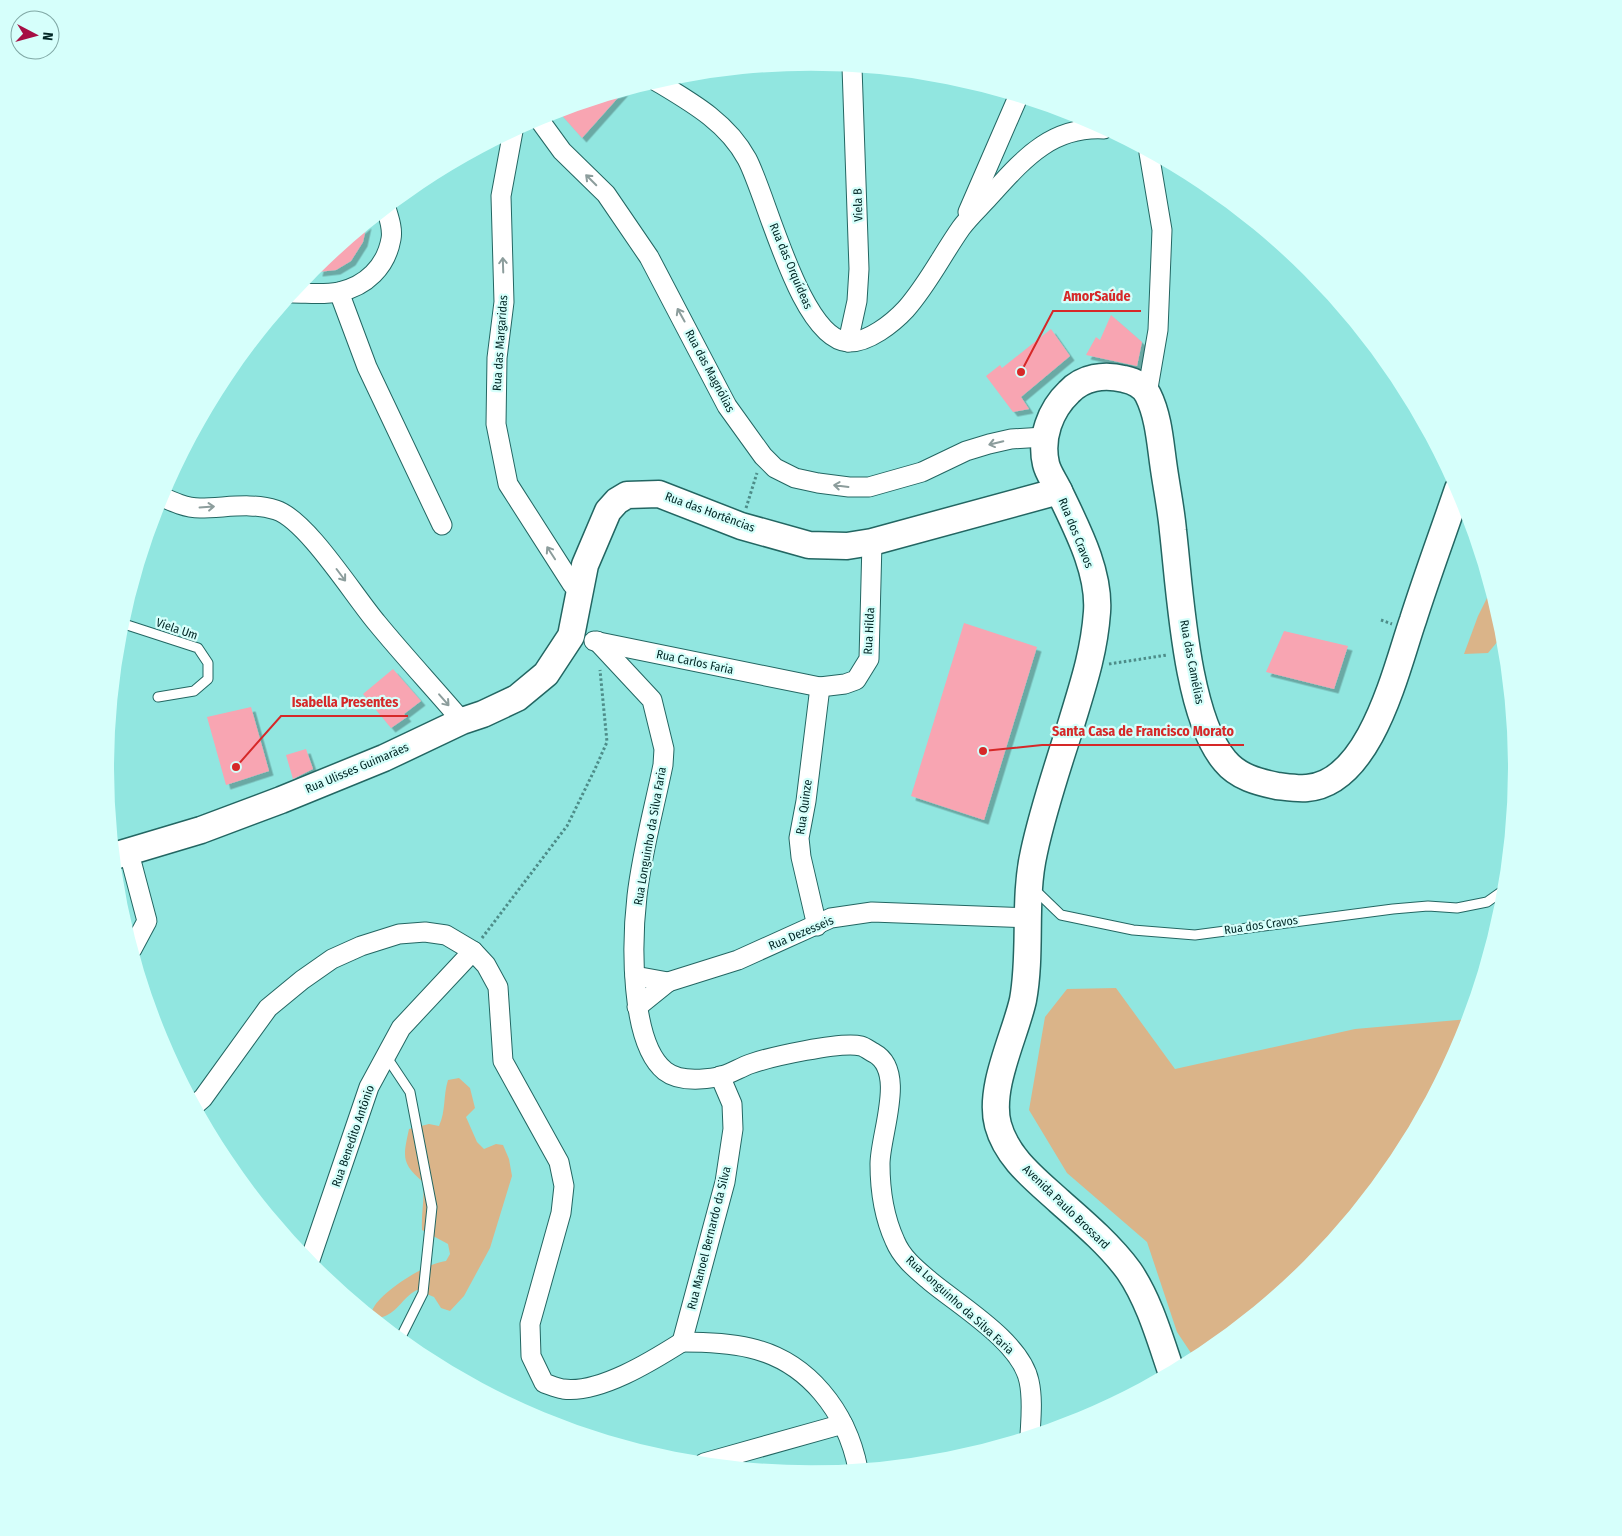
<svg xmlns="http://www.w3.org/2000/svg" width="1622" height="1536" font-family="'Fira Sans Condensed',sans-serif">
<defs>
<filter id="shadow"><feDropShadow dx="4.5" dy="4.5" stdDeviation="0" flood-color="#0004"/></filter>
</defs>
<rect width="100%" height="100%" fill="#91e6e0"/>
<g fill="#dab489">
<polygon points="1491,590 1503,635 1488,653 1464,654 1478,616"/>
<polygon points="1116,988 1175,1069 1355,1029 1469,1019 1463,1038 1397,1160 1310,1267 1195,1359 1177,1332 1147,1242 1067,1173 1029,1110 1045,1017 1067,989"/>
<path d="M 459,1078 L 470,1088 L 475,1108 L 466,1117 L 477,1142 L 484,1149 L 496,1144 L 503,1145 L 509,1159 L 512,1176 L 490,1248 L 464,1296 L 450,1311 L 441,1308 L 434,1297 L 417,1290 C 401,1298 398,1314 379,1318 L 372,1311 C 378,1293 426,1263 446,1261 L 450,1254 L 448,1244 L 422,1230 C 421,1213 425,1198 423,1182 C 401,1163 403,1157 409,1129 L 429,1124 L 439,1126 C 446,1111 443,1096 448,1080 Z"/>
</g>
<g fill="#f8a5b2" filter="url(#shadow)">
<polygon points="624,91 582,138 558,111 574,106"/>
<polygon points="367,224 363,242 351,261 336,270 318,272 320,263"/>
<polygon points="1111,315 1142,342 1137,366 1086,355 1096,337 1100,340"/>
<polygon points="1051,329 1070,356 1021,397 1029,409 1013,412 986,376 1000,365 1002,368"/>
<polygon points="964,623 1037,647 984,820 911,796"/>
<polygon points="1284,631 1348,646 1334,689 1266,672"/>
<polygon points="393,669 421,701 404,714 407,717 391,728 363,694"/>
<polygon points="251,707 269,771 226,785 207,717"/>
<polygon points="306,749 313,769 293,779 286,755"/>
</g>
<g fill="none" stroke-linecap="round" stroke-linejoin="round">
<defs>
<g id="lane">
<polyline points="121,623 198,648 208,663 208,679 194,691 158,697"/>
<polyline points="1033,888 1061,915 1133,930 1195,935 1393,909 1428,906 1457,908 1487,902 1504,890"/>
<polyline points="386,1056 410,1092 432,1207 423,1293 400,1339"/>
</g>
<g id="street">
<path d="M 656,81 C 691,102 727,122 747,159 C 767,196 800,339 848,342 C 868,343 893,323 906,309 C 928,284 942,255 961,228 C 969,217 980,207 989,197 C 1022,161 1050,126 1104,129"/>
<polyline points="538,118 562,151 606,194 649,257 727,406 763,456 775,468 795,478 818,483 849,487 869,487 922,472 966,451 989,444 1011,439 1044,437"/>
<polyline points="513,131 501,196 504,302 497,358 496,424 508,484 572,584 580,592"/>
<polyline points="968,212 1018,97"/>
<polyline points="339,292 367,367 442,525"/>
<path d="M 292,293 C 308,293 324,295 339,292 C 366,286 386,267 391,239 C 393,229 389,218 386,208"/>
<polyline points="848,342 857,301 859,269 852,67"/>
<polyline points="1147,394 1158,330 1162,230 1149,153"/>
<path d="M 160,496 C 173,502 186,508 200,508 C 225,508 251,502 276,510 C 307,520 354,596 377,623 C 404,656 434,688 462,721"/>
<polyline points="594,641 820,687 845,684 856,680 869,659 872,542"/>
<path d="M 597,641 L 652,700 L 664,749 L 663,765 C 654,809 642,852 637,896 C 632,939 629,1042 665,1071 C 679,1082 701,1080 718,1077 C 729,1075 739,1068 750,1064 C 770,1057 841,1041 861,1046 C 865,1047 870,1051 874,1053 C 907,1071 880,1134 880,1164 C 880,1190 884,1217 895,1241 C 902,1258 916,1269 930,1281 C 960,1306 1021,1342 1029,1381 C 1033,1399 1031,1417 1030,1435"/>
<polyline points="129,853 147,921 132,949"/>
<polyline points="817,926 801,857 799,838 806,801 820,687"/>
<polyline points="635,976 668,982 637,1007"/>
<polyline points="668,982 738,960 831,918 872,912 1029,918"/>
<path d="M 195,1105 L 203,1098 L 268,1008 L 302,980 L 332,959 L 361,946 L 399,934 L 425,932 L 446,935 L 473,951 L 486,965 L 498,987 L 503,1061 L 559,1162 L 564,1186 L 561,1213 L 530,1324 L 531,1356 L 544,1383 C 550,1385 557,1388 563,1389 C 599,1394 652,1361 682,1342"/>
<polyline points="309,1263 369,1087 401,1028 473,951"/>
<polyline points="682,1342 725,1182 733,1129 732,1104 720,1076"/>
<path d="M 682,1342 C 704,1342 729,1343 750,1348 C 808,1361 847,1412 858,1469"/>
<polyline points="704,1463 843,1424"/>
</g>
<g id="secondary">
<polyline points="114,856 201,830 281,800 384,758 462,721 483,714 517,698 546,674 571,636 585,565 608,511 617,501 627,495 659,494 741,526 809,545 847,546 872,542 1059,491"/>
<path d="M 1171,1371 C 1160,1339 1149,1300 1129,1271 C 1110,1245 1083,1222 1059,1201 C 1035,1179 1007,1158 998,1125 C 988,1088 1015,1036 1023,1000 C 1032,951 1023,900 1034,852 C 1043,810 1057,768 1070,728 C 1082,688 1094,654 1097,612 C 1100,571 1076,527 1059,491 C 1055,482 1048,473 1046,464 C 1040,438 1050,410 1069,392 C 1083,377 1104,374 1124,379 C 1134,381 1143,385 1148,395 C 1158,415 1160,440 1163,462 C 1166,485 1171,508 1173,531 C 1180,591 1186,716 1225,761 C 1238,777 1258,782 1277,786 C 1286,787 1298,789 1307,788 C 1371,783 1396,669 1413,620 C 1427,576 1443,533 1458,489"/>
</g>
</defs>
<use href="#lane" stroke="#236662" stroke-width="11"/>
<use href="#street" stroke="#236662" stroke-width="21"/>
<use href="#secondary" stroke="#236662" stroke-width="29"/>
<g stroke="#4d8c88" stroke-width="3" stroke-dasharray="2.5 2.5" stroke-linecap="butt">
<polyline points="746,508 757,473"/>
<polyline points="1381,620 1392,624"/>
<polyline points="1109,664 1167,655"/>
<polyline points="482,938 567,826 595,769 607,742 600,670"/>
</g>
<use href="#lane" stroke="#fff" stroke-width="9"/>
<use href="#street" stroke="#fff" stroke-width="19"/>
<use href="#secondary" stroke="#fff" stroke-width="26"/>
</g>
<defs><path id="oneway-shaft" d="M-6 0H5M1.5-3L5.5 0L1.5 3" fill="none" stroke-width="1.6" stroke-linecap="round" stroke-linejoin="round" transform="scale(1.25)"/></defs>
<g stroke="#8c9d9c">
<use href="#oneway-shaft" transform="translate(591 180) rotate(-135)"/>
<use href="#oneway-shaft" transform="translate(503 265) rotate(-92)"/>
<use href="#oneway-shaft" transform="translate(681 315) rotate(-119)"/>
<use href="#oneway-shaft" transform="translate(996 443) rotate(167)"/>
<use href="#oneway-shaft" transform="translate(841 486) rotate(-173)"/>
<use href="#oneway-shaft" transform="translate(207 507) rotate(-4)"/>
<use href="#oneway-shaft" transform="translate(551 553) rotate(-123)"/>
<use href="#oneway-shaft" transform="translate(341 575) rotate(53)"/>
<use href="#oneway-shaft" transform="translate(444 700) rotate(49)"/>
</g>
<g text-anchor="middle" stroke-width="4.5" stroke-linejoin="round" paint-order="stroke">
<g font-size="12" fill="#002624" stroke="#d6fffb">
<text transform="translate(858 205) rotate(-92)" y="4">Viela B</text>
<text transform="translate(791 266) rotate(67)" y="4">Rua das Orquídeas</text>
<text transform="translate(500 343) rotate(-86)" y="4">Rua das Margaridas</text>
<text transform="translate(710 371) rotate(62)" y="4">Rua das Magnólias</text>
<text transform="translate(710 512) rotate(20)" y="4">Rua das Hortências</text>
<text transform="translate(1076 533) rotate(68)" y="4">Rua dos Cravos</text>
<text transform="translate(177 629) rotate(19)" y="4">Viela Um</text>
<text transform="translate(869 631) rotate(-87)" y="4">Rua Hilda</text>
<text transform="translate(695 662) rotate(12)" y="4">Rua Carlos Faria</text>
<text transform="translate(1192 662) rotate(79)" y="4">Rua das Camélias</text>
<text transform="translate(357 768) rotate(-23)" y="4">Rua Ulisses Guimarães</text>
<text transform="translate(804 807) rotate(-82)" y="4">Rua Quinze</text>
<text transform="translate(650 836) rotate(-80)" y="4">Rua Longuinho da Silva Faria</text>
<text transform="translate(1261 925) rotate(-8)" y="4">Rua dos Cravos</text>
<text transform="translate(801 933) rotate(-23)" y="4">Rua Dezesseis</text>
<text transform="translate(353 1136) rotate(-71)" y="4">Rua Benedito Antônio</text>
<text transform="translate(1066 1207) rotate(44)" y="4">Avenida Paulo Brossard</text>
<text transform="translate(709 1238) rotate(-76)" y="4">Rua Manoel Bernardo da Silva</text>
<text transform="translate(960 1305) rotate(42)" y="4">Rua Longuinho da Silva Faria</text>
</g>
</g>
<path d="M0 0H1622V1536H0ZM114 768a697 697 0 1 1 1394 0a697 697 0 1 1-1394 0Z" fill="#d6fffb" fill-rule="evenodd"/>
<path fill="none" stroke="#d62828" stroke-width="2" d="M1021 372L1053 311H1141M236 767L281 716H408M983 751L1042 745H1244"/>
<g fill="#d62828" stroke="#d6fffb" stroke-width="2">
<circle cx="1021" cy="372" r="5"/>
<circle cx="236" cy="767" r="5"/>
<circle cx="983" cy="751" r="5"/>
</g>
<g font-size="14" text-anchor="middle" font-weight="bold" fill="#d62828" stroke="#d6fffb" stroke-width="4.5" stroke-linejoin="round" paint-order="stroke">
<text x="1097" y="301">AmorSaúde</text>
<text x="345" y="707">Isabella Presentes</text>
<text x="1143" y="736">Santa Casa de Francisco Morato</text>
</g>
<g transform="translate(35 35) rotate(96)"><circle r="24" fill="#d6fffb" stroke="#80a8a5"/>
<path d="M0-4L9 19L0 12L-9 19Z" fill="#a60f44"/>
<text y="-8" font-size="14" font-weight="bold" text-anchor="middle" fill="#002624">N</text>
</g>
</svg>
